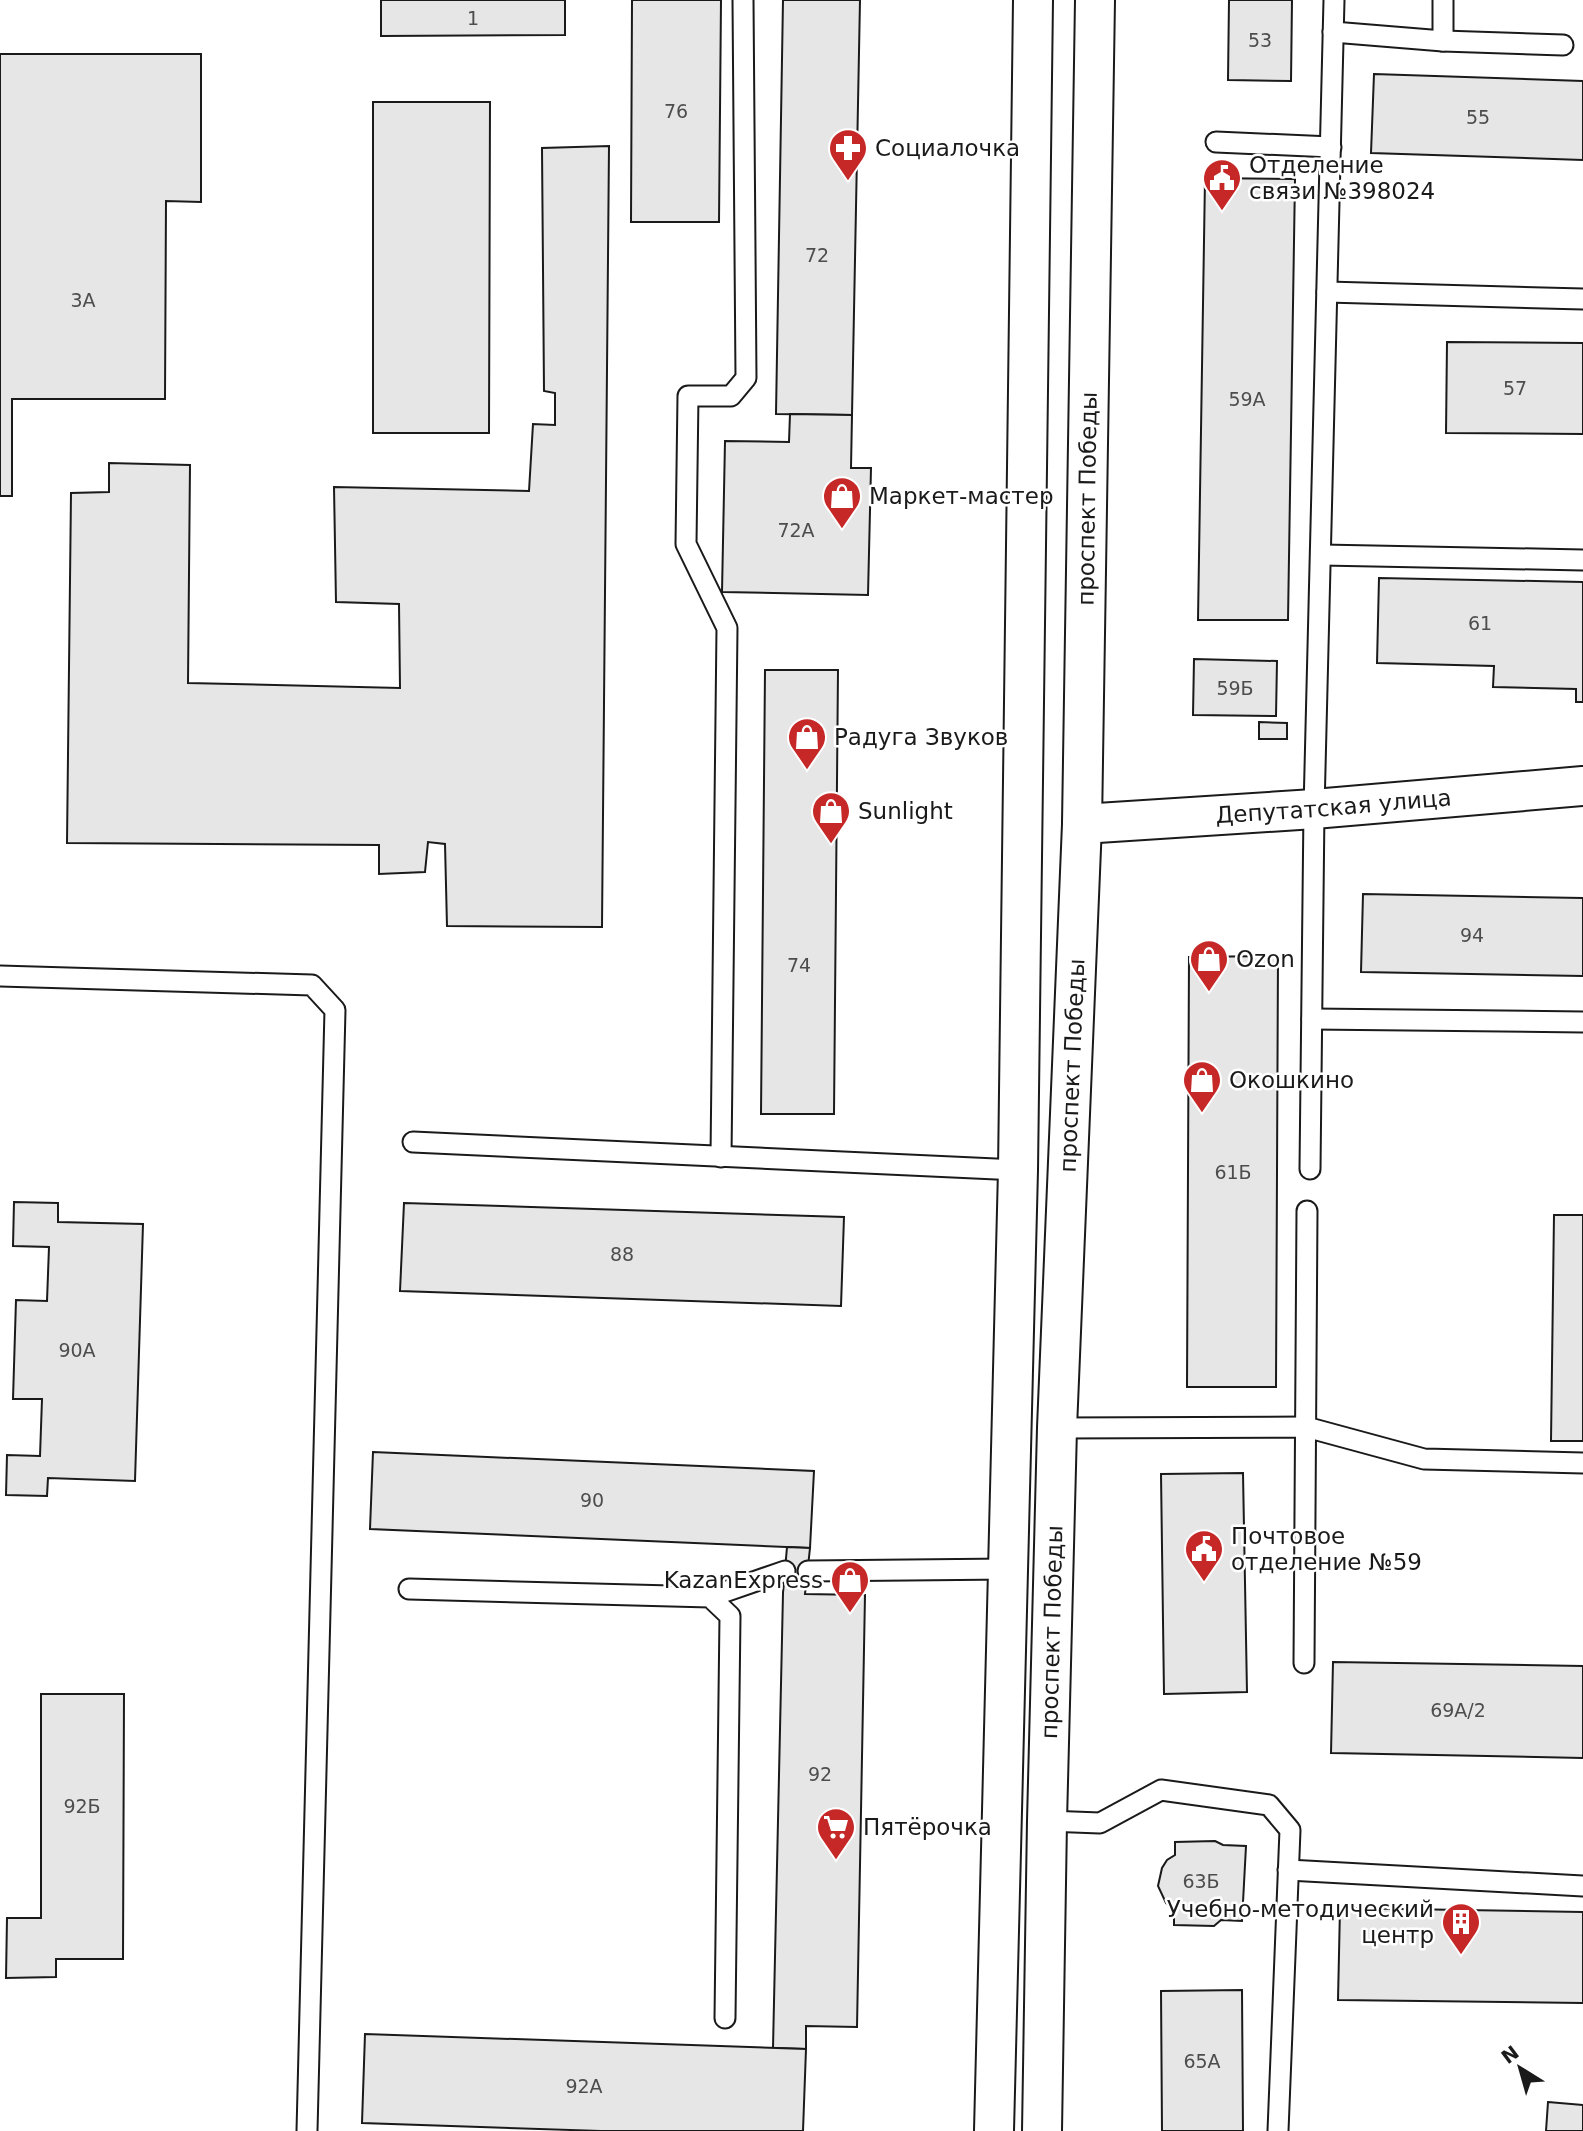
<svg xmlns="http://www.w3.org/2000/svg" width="1583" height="2131" font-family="'DejaVu Sans',sans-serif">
<rect width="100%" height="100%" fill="#fff"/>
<g fill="#e6e6e6" stroke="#1a1a1a" stroke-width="2">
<polygon points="381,0 565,0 565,35 381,36"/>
<polygon points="632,0 721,0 719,222 631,222"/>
<polygon points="783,0 860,0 852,415 776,414"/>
<polygon points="1229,0 1292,0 1291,81 1228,80"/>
<polygon points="0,54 201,54 201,202 166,201 165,399 12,399 12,496 0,496"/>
<polygon points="1374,74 1583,81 1583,160 1371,153"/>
<polygon points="373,102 490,102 489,433 373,433"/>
<polygon points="609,146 602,927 447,926 445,844 428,842 425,872 379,874 379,845 67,843 71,493 109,492 109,463 190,465 188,683 400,688 399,604 336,602 334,487 529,491 533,424 555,425 555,393 544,391 542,148"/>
<polygon points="1205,178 1295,179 1288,620 1198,620"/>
<polygon points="1447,342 1583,343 1583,434 1446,433"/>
<polygon points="790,414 852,415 851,468 871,468 868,595 722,592 725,441 789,442"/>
<polygon points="1379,578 1583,582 1583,702 1576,702 1576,689 1493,687 1494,666 1377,663"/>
<polygon points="1194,659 1277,661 1276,716 1193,715"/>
<polygon points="765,670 838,670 834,1114 761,1114"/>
<polygon points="1259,722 1287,723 1287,739 1259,739"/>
<polygon points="1363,894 1583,898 1583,976 1361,972"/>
<polygon points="1278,956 1276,1387 1187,1387 1189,957"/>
<polygon points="14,1202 58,1203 58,1222 143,1224 135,1481 48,1478 47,1496 6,1495 7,1455 40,1456 42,1399 13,1399 16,1300 47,1301 49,1247 13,1246"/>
<polygon points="404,1203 844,1217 841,1306 400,1291"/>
<polygon points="1554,1215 1583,1215 1583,1441 1551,1441"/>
<polygon points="373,1452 814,1471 810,1548 370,1529"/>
<polygon points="1243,1473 1247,1692 1164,1694 1161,1474"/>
<polygon points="787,1547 810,1548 805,1594 865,1595 857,2027 806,2026 806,2049 773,2048 783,1593"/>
<polygon points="1333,1662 1583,1666 1583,1758 1331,1753"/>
<polygon points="41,1694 124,1694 123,1959 56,1959 56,1977 6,1978 7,1918 41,1918"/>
<polygon points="1215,1841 1223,1845 1246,1846 1242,1921 1221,1920 1214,1926 1174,1925 1174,1909 1166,1903 1158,1886 1162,1868 1167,1860 1175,1855 1175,1842"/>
<polygon points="1340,1908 1583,1912 1583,2003 1338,2000"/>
<polygon points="1242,1990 1243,2131 1162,2131 1161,1991"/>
<polygon points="365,2034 806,2049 803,2131 601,2131 362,2123"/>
<polygon points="1548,2102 1583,2105 1583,2131 1546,2131"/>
</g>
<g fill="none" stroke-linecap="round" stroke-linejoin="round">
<defs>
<g id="service">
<polyline points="1333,32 1443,41 1563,45"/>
<polyline points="1443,41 1443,0"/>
<polyline points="1216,142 1331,147"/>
<polyline points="1327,292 1583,299"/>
<polyline points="1322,555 1583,560"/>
<polyline points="0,976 312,985 335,1010 307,2131"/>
<polyline points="1312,1019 1583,1022"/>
<polyline points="413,1142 1018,1170"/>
<polyline points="721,1157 727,628 686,544 688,396 731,396 746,378 743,0"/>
<polyline points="1310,1169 1314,809 1334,0"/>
<polyline points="1057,1428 1306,1427 1424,1459 1583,1463"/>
<polyline points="808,1571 1008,1569"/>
<polyline points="409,1589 710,1597 730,1616 725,2018"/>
<polyline points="710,1597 785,1571"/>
<polyline points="1304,1663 1307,1211"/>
<polyline points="1047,1821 1100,1823 1161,1790 1269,1805 1290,1830 1278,2131"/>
<polyline points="1288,1870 1583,1886"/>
</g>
<g id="minor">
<path id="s1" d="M 1082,824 L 1314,809 L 1583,786"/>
</g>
<g id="secondary">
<polyline points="994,2131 1018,1170 1033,0"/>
<path id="s2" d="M 1042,2131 L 1047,1821 L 1057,1428 L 1082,824 L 1095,0"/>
</g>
</defs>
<use href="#service" stroke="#1a1a1a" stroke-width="23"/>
<use href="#minor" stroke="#1a1a1a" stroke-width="42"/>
<use href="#secondary" stroke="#1a1a1a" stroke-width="42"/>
<use href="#service" stroke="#fff" stroke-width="19"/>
<use href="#minor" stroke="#fff" stroke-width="38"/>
<use href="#secondary" stroke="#fff" stroke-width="38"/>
</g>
<defs>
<symbol id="pharmacy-pin" viewBox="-11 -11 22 30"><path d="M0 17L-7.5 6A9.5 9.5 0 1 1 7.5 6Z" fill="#c62828" stroke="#fff"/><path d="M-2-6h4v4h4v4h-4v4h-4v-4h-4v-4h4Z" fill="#fff"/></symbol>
<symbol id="civic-pin" viewBox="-11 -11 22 30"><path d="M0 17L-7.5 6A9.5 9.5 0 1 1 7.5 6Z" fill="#c62828" stroke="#fff"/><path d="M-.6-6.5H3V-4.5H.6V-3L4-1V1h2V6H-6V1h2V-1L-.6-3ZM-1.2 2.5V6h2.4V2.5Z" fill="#fff"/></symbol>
<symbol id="shop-pin" viewBox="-11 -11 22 30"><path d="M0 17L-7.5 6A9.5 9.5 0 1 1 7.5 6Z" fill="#c62828" stroke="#fff"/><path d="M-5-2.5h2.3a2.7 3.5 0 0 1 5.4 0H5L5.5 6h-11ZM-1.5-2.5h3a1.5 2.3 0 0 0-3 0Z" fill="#fff"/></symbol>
<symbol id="supermarket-pin" viewBox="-11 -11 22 30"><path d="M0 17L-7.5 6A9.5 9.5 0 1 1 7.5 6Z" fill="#c62828" stroke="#fff"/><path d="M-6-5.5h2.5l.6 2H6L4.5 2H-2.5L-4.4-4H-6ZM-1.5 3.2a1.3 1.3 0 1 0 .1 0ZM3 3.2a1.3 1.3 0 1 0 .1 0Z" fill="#fff"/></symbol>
<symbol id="building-pin" viewBox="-11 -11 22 30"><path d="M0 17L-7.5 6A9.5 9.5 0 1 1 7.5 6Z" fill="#c62828" stroke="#fff"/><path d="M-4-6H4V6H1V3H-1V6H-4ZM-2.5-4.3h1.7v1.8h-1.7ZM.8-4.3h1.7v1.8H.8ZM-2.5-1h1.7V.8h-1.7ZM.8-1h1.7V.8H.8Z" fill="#fff"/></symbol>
</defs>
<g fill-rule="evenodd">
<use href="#pharmacy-pin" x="826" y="126" width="44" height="60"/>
<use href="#civic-pin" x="1200" y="156" width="44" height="60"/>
<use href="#shop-pin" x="820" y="474" width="44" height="60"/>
<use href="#shop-pin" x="785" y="715" width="44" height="60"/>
<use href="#shop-pin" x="809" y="789" width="44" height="60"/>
<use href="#shop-pin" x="1187" y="937" width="44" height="60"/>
<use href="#shop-pin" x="1180" y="1058" width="44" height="60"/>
<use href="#civic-pin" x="1182" y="1527" width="44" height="60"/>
<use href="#shop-pin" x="828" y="1558" width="44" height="60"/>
<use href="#supermarket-pin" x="814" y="1805" width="44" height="60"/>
<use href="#building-pin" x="1439" y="1900" width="44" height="60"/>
</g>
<g text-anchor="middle" stroke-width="5" stroke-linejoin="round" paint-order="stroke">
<g font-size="19" fill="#4d4d4d">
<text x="473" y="25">1</text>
<text x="1260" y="47">53</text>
<text x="676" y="118">76</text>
<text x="1478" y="124">55</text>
<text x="817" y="262">72</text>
<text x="83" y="307">3А</text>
<text x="1515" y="395">57</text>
<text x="1247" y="406">59А</text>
<text x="796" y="537">72А</text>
<text x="1480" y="630">61</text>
<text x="1235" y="695">59Б</text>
<text x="1472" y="942">94</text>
<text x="799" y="972">74</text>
<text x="1233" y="1179">61Б</text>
<text x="622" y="1261">88</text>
<text x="77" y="1357">90А</text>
<text x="592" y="1507">90</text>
<text x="1458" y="1717">69А/2</text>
<text x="820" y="1781">92</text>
<text x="82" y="1813">92Б</text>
<text x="1201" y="1888">63Б</text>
<text x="1202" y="2068">65А</text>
<text x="584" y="2093">92А</text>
</g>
<g font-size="23" fill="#1a1a1a" stroke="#fff" text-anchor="start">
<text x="875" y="156">Социалочка</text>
<text x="1249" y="173">Отделение<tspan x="1249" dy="26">связи №398024</tspan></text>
<text x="869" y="504">Маркет-мастер</text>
<text x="834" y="745">Радуга Звуков</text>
<text x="858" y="819">Sunlight</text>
<text x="1236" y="967">Ozon</text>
<text x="1229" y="1088">Окошкино</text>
<text x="1231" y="1544">Почтовое<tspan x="1231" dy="26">отделение №59</tspan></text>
<text x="823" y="1588" text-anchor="end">KazanExpress</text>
<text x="863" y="1835">Пятёрочка</text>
<text x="1434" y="1917" text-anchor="end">Учебно-методический<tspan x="1434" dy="26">центр</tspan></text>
</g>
<g font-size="23" fill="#1a1a1a" stroke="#fff">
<text dy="8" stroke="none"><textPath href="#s2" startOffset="1633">проспект Победы</textPath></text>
<text dy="8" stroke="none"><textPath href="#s1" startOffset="252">Депутатская улица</textPath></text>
<text dy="8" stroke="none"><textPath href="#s2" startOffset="1066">проспект Победы</textPath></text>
<text dy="8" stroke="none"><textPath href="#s2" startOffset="499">проспект Победы</textPath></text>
</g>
</g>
<g transform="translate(1520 2068) rotate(323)" stroke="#ffffff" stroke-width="5" paint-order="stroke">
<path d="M0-5L12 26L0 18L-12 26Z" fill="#1a1a1a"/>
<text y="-10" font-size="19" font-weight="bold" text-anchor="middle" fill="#1a1a1a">N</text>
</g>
</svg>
